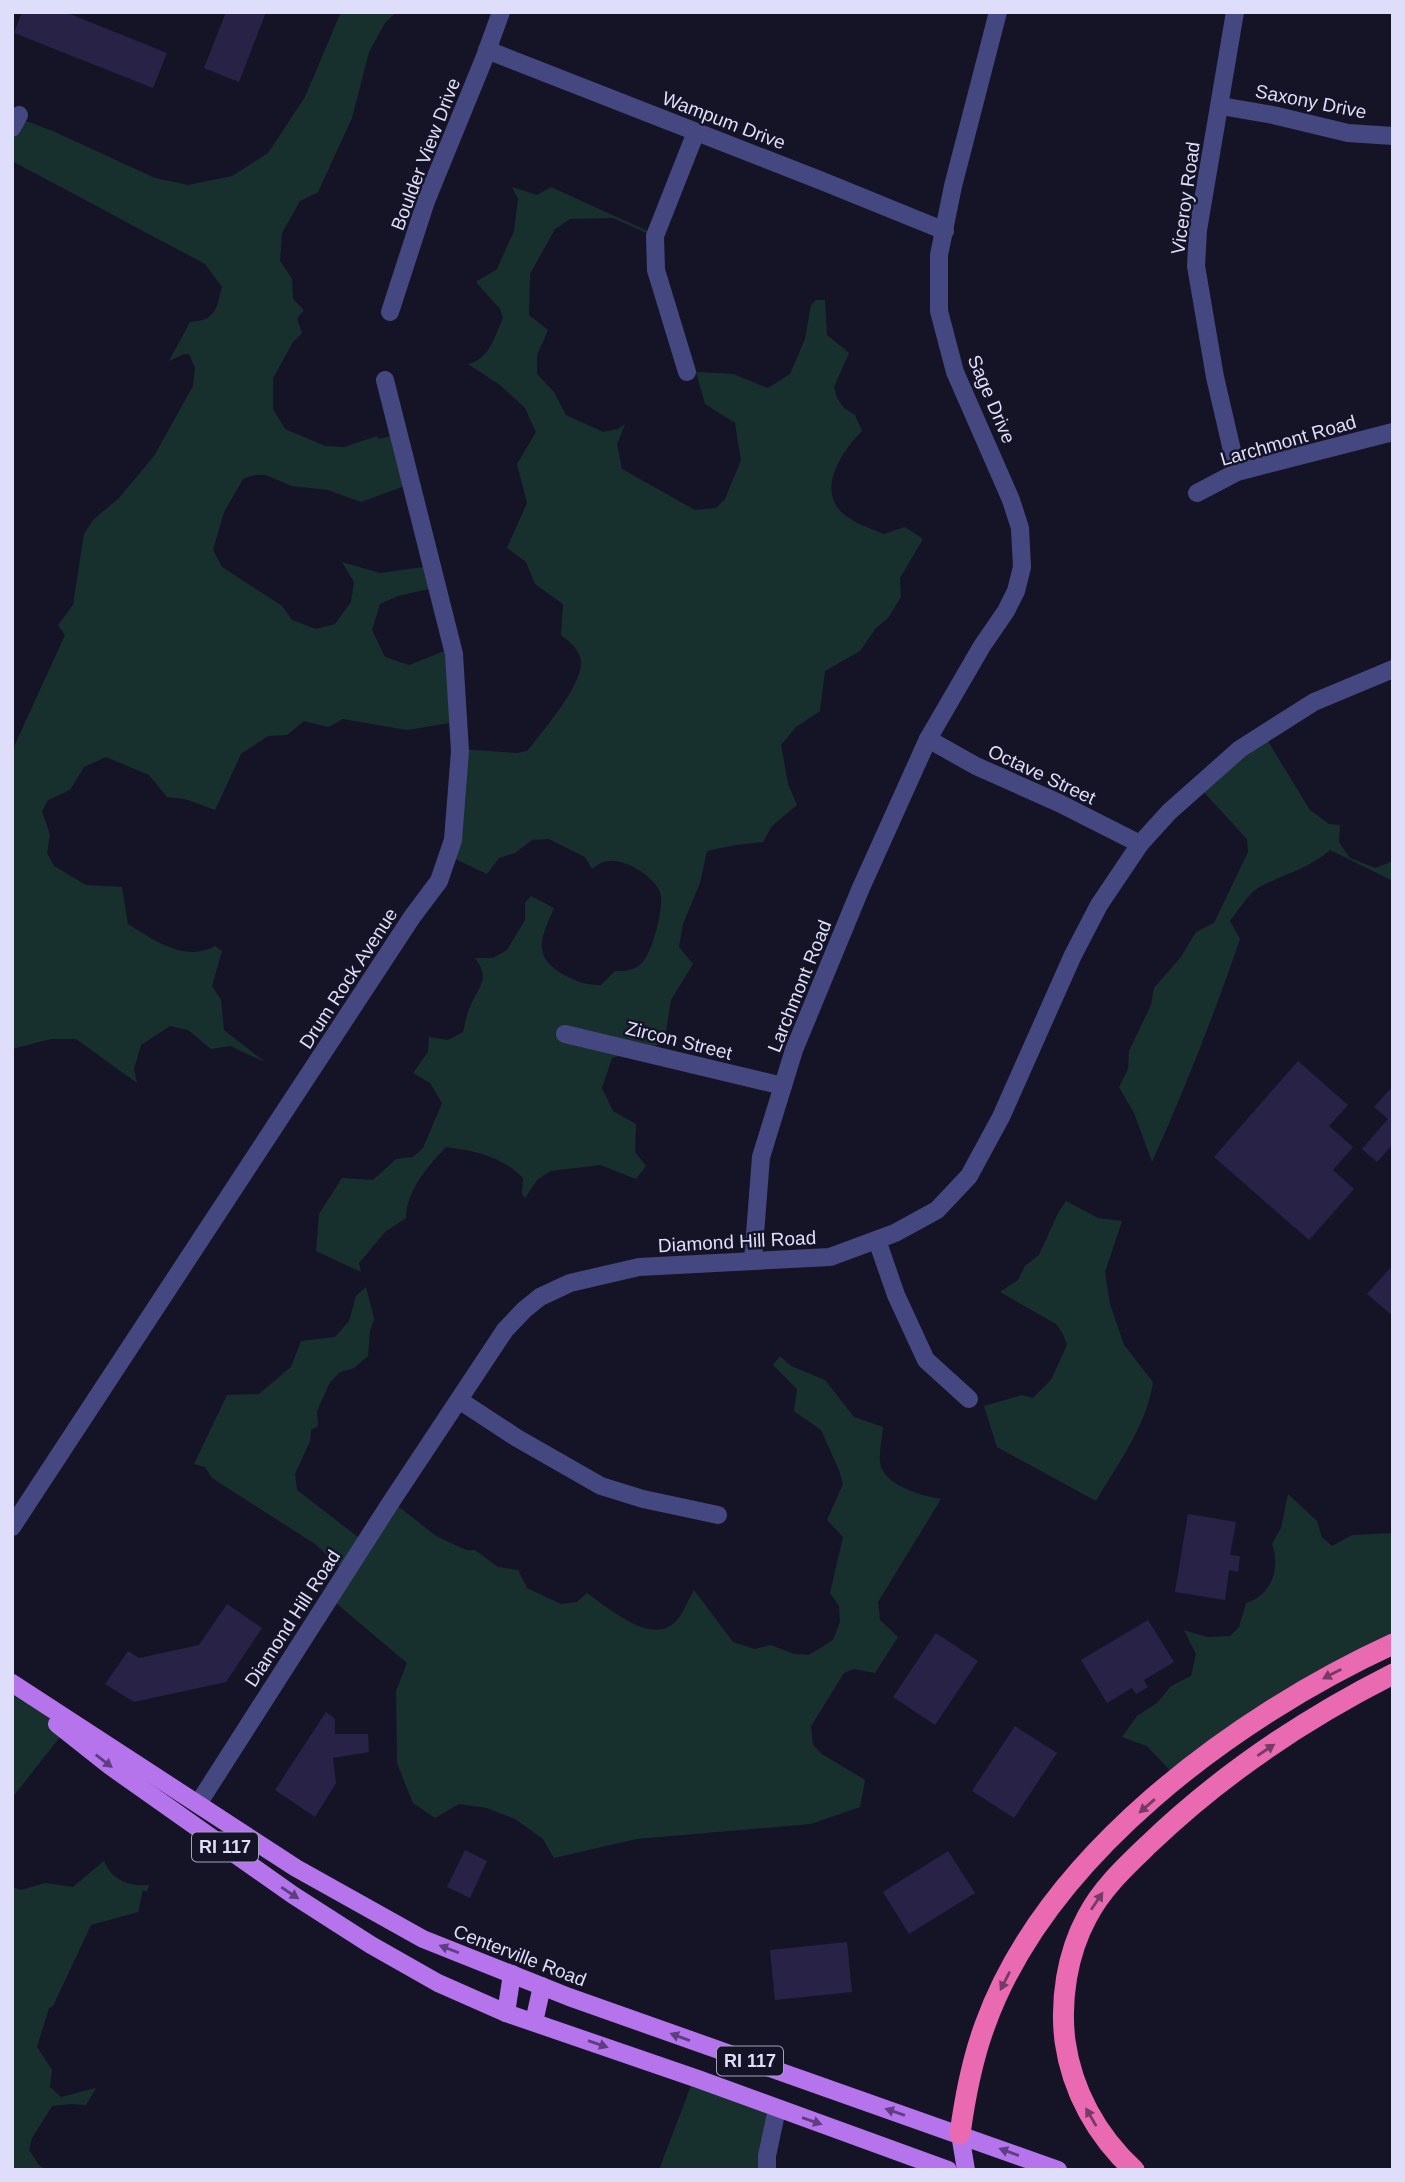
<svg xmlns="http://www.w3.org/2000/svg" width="1405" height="2182" font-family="Helvetica,sans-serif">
<rect width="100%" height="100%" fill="#151427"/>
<g fill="#18302d">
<path d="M 341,12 L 396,12 L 385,23 L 369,52 L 352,118 L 318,192 L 300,201 L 282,233 L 280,261 L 292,279 L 293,299 L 304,310 L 297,318 L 302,333 L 293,342 L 273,378 L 273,409 L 285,429 L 325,446 L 344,447 L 377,436 L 378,439 L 401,434 L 410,484 L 361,502 L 328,490 L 292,486 L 266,475 L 254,475 L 243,479 L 224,512 L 213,550 L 222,567 L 282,606 L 292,620 L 316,629 L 335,624 L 351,602 L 354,582 L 342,562 L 380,573 L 431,566 L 437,587 L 398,596 L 380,604 L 372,630 L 385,657 L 409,665 L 452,648 L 455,722 L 407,730 L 343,719 L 328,727 L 304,721 L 287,735 L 268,736 L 241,754 L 215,810 L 185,799 L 167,797 L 149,775 L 106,757 L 84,767 L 70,790 L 48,800 L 42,811 L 50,835 L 47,853 L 54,866 L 86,885 L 122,887 L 128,924 C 154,940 185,963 215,946 L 222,951 L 212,986 L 221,1000 L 224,1030 L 265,1062 L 230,1046 L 211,1049 L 188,1030 L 170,1026 L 141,1045 L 134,1069 L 137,1083 L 76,1039 L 51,1039 L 12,1049 L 12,751 L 65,635 L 58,625 L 73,605 L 84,534 L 93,520 L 118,499 L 154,456 L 193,386 L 195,368 L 189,354 L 184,354 L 169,361 L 190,322 C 216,320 216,310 222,287 L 205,264 L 12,161 L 12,119 L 29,122 L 55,132 L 155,178 L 188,185 L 232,176 L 268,153 L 305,97 Z"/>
<path d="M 512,187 L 537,195 L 551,187 L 654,234 L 651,235 L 613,218 L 570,219 L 555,229 L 530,274 L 529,315 L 548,330 L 537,355 L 537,374 L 554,392 L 566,415 L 603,432 L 618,429 L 625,424 L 617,444 L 622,469 L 695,510 L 716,508 L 725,499 L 741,460 L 735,423 L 705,404 L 696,372 L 733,374 L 768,388 L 790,374 L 805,339 L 811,305 L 816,300 L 825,300 L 827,335 L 849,353 L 834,387 L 837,398 L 844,408 L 855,415 L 862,431 C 840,453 813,495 849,518 C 859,525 872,529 884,534 L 905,527 L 923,539 L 900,578 L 901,597 L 888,618 L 876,628 L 860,651 L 825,671 L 820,711 L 796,727 L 781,745 L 788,784 L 797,805 L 772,826 L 763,842 L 736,845 L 707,851 L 700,883 L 683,924 L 679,947 L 693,964 L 671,1000 L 664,1043 L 612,1058 L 602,1088 L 613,1111 L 636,1124 L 635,1152 L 646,1166 L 636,1179 L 600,1165 L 550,1171 L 537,1180 L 525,1198 L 522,1194 L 523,1178 C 501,1156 476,1151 446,1147 C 428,1166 406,1191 406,1218 L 385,1232 L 359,1263 L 361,1272 L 316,1251 L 319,1214 L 342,1178 L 373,1180 L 396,1159 L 413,1157 L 423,1148 L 442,1103 L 430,1083 L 413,1073 L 428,1052 L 429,1037 L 448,1040 L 463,1032 C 465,1025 466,1016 469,1009 C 477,988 492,980 475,958 L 493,958 L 507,950 L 525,920 L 525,903 L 531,896 L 554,908 C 541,938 531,956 564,975 C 578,982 586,985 601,985 L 615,971 C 625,971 633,971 641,964 C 652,954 665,906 660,892 C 653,875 619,854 601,863 C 598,864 595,867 592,869 L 585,857 L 549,839 L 532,840 L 515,853 L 499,858 L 487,874 L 451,857 L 459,749 L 517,753 L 527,751 C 542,732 583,685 581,661 C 580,650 569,641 561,635 L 563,604 L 535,584 L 526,562 L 507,548 L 527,503 L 517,464 L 536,432 L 525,408 L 500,385 L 468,364 C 489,360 495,336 503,318 L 500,309 L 476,282 L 497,269 L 514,231 L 518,199 Z"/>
<path d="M 1266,738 L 1310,810 L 1329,824 L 1340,825 L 1339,842 L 1350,858 L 1375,868 L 1393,861 L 1393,881 L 1330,850 C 1309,869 1283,874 1258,888 C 1247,895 1238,911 1230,921 L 1240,939 C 1214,1015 1184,1091 1152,1162 L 1134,1113 L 1119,1087 L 1128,1069 L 1129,1051 L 1151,1005 L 1154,988 L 1181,957 L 1196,932 L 1214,923 L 1248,852 L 1247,839 L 1199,787 Z"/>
<path d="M 1066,1201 L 1098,1218 L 1122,1221 L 1105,1272 L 1110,1304 L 1124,1345 L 1153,1382 C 1147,1425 1117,1465 1096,1501 L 997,1447 L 984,1406 L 1022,1395 L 1033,1398 L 1051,1380 L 1067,1345 L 1063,1334 L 1056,1324 L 1000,1292 L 1018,1280 L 1025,1266 L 1039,1255 L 1058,1213 Z"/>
<path d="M 366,1287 L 374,1319 L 370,1331 L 368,1356 L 354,1368 L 340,1372 L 330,1382 L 317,1411 L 318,1426 L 311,1430 L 310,1441 L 295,1474 L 297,1490 L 363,1541 L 394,1503 L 436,1536 L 466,1550 L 475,1550 L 498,1567 L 518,1570 L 527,1588 L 561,1604 L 577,1602 L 587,1593 C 608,1608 651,1645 674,1623 C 683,1615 688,1600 694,1590 L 733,1642 L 755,1649 L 771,1645 L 794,1654 L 809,1655 L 833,1640 L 840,1622 L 839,1606 L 830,1593 L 843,1537 L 827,1520 L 843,1484 L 839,1470 L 821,1430 L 794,1411 L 797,1389 L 773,1365 L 780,1356 L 791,1366 L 825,1380 L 854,1417 L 883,1427 C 882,1438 879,1451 880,1462 C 882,1485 922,1496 941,1499 L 878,1602 L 880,1620 L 898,1637 L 875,1673 L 854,1669 L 844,1673 L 811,1726 L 813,1745 L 822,1754 L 865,1780 L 860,1807 L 811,1824 L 636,1839 L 554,1858 L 543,1839 L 515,1819 L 487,1808 L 459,1804 L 435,1818 L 413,1803 L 397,1763 L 396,1691 L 407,1663 L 330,1598 L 343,1570 L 315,1544 L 212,1478 L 205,1467 L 194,1464 L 227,1395 L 259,1394 L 291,1367 L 301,1341 L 335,1337 L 349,1321 L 356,1296 Z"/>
<path d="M 1288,1494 L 1317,1521 L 1322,1537 L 1332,1546 L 1352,1535 L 1393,1533 L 1393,1644 L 1178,1779 L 1147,1746 L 1122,1737 L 1137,1716 L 1157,1703 L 1171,1686 L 1191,1676 L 1196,1654 L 1184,1630 L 1207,1637 L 1230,1636 L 1239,1627 L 1246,1603 C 1271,1596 1281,1569 1272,1544 L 1281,1528 Z"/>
<polygon points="12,1685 64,1732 12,1798"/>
<path d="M 104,1861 C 112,1880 129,1887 149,1885 L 147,1892 L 143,1890 L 138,1912 L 91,1925 L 53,2006 L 49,2008 L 37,2047 L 52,2070 L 50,2087 L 61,2097 L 96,2088 L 86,2105 L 71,2104 L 52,2106 L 32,2138 L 29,2150 L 39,2165 L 46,2170 L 12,2170 L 12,1887 L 21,1890 L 45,1883 L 73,1887 Z"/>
<polygon points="692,2083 773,2110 765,2170 659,2170"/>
</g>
<g fill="#272246">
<polygon points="22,12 65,12 167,53 153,88 14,33"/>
<polygon points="226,12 266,12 239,82 204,68"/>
<polygon points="1298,1061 1348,1105 1329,1126 1353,1147 1333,1170 1354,1189 1309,1240 1214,1157"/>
<polygon points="1393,1086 1393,1144 1377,1162 1362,1149 1388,1119 1374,1107"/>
<polygon points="1393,1265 1393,1316 1367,1294"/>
<polygon points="1188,1514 1236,1522 1230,1555 1240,1556 1238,1572 1229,1570 1225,1600 1175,1592"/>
<polygon points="227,1604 262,1628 226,1682 134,1702 105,1684 128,1651 139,1658 199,1645"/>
<polygon points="1148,1620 1174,1662 1144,1680 1148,1687 1136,1694 1132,1688 1107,1703 1081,1660"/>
<polygon points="936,1633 978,1661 935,1725 893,1697"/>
<polygon points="326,1712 335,1719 335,1734 368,1734 369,1752 333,1758 336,1783 315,1817 275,1790"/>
<polygon points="1015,1726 1057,1753 1014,1818 972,1791"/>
<polygon points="465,1850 487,1861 470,1898 447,1887"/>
<polygon points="948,1851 975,1893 909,1934 883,1892"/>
<polygon points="847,1942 852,1992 775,2000 770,1950"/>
</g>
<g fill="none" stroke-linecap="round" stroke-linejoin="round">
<g stroke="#454880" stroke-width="18">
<polyline points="1235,12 1198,230 1196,266 1215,377 1237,472"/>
<polyline points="487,50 822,181 945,231"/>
<polyline points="1221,106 1273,115 1348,133 1393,136"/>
<polyline points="12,128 19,115"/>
<polyline points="390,312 426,201 484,59 501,12"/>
<polyline points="687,372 656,270 655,236 696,132"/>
<polyline points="1197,493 1237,472 1393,432"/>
<polyline points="928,739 976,766 1059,803 1140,844"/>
<polyline points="565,1034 783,1086"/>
<polyline points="877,1240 896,1295 926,1360 969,1399"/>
<polyline points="753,1260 761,1157 794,1050 860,890 928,739 982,646 1006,611 1016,591 1022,567 1020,528 1011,500 955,372 939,311 939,255 953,186 998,12"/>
<polyline points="459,1400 517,1438 601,1486 643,1499 718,1515"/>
<polyline points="12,1527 412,917 439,881 453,840 460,751 454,654 385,380"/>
<polyline points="198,1804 391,1502 505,1330 524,1310 540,1297 570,1283 639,1267 830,1257 895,1233 937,1210 969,1176 1001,1117 1073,955 1099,905 1140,844 1169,812 1240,749 1314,702 1393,669"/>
<polyline points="767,2170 767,2156 777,2109"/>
</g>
<g stroke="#b574ec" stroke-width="18">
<polyline points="12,1683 296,1868 423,1939 569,1997 1058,2170"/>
<polyline points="57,1724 110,1766 293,1895 371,1945 438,1983 506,2013 698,2079 948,2170"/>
<polyline points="506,2013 512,1974"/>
<polyline points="534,2022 542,1986"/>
<polyline points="960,2134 966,2170"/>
</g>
<g stroke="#ea6ab2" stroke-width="21">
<path d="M 960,2134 C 965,2097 972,2060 985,2025 C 1046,1856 1234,1717 1393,1644"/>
<path d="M 1134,2170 C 1097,2136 1072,2091 1065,2041 C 1060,2000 1067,1954 1087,1917 C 1102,1888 1126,1866 1149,1844 C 1220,1776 1304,1719 1393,1674"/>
</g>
</g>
<defs><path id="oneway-solid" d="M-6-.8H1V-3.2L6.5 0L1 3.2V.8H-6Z" transform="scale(1.75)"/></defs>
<g fill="#753b66">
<use href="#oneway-solid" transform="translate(1332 1674) rotate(153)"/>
<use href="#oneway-solid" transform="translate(1266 1750) rotate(-34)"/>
<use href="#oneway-solid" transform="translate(1147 1806) rotate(139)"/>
<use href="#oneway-solid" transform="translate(1097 1901) rotate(-56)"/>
<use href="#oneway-solid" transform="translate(1005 1981) rotate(117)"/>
<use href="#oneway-solid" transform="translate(1091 2117) rotate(-120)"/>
</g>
<g fill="#5d3f80">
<use href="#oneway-solid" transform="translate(104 1761) rotate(38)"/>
<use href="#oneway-solid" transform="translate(290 1893) rotate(34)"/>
<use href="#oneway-solid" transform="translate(449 1949) rotate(-159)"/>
<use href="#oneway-solid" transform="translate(680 2037) rotate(-160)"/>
<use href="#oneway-solid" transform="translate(598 2044) rotate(19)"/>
<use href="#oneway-solid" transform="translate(895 2112) rotate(-161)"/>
<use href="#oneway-solid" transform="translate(812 2121) rotate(19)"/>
<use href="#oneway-solid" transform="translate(1009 2152) rotate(-160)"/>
</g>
<g text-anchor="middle" stroke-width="5" stroke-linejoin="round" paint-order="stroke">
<g fill="#151427" stroke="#a2a1bb" stroke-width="2">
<rect x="192" y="1832.5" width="66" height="29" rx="5"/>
<rect x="717" y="2046.5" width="66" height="29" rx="5"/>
</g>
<g font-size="18" font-weight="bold" fill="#dfdefa">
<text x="225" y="1853">RI 117</text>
<text x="750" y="2067">RI 117</text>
</g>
<g font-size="19" fill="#dfdefa" stroke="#151427">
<text transform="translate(1311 101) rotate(11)" y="7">Saxony Drive</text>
<text transform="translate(724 120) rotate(21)" y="7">Wampum Drive</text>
<text transform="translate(425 154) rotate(-69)" y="7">Boulder View Drive</text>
<text transform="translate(1185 198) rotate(-82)" y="7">Viceroy Road</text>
<text transform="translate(992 399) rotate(67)" y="7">Sage Drive</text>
<text transform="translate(1288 440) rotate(-16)" y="7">Larchmont Road</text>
<text transform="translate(1042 774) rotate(25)" y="7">Octave Street</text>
<text transform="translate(348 978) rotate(-57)" y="7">Drum Rock Avenue</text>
<text transform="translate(799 986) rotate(-68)" y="7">Larchmont Road</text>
<text transform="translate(679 1040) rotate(14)" y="7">Zircon Street</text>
<text transform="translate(737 1241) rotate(-3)" y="7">Diamond Hill Road</text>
<text transform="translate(292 1618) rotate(-57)" y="7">Diamond Hill Road</text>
<text transform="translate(520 1955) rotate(21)" y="7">Centerville Road</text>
</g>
</g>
<rect width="1405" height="2182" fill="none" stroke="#dfdefa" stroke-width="28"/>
</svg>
